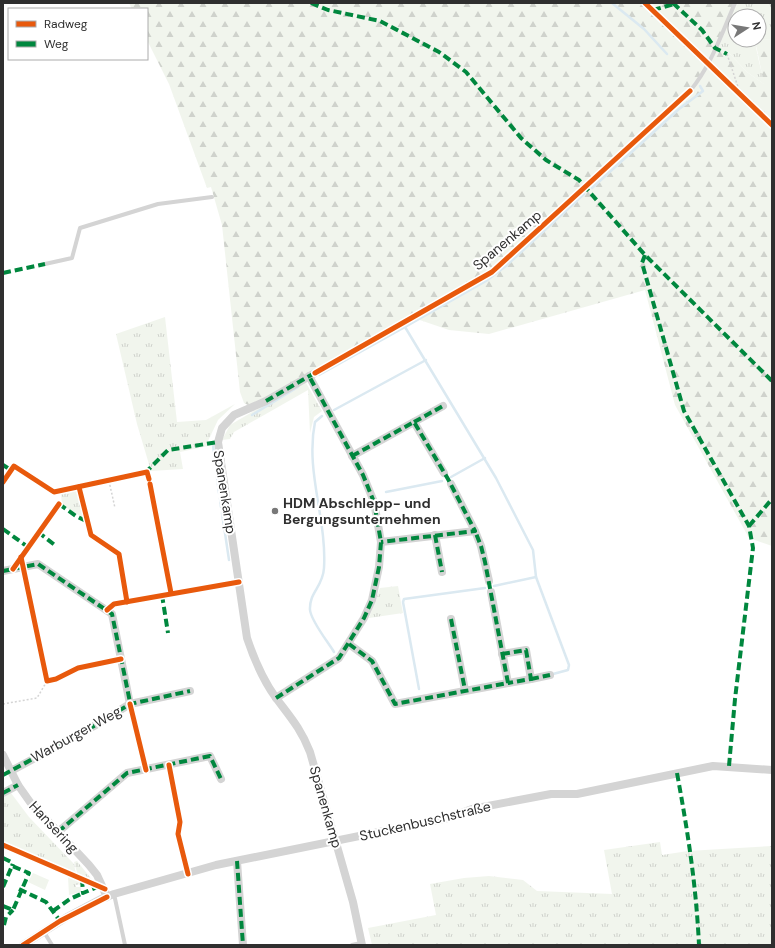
<svg xmlns="http://www.w3.org/2000/svg" width="775" height="948" font-family="'DM Sans',sans-serif">
<defs>
<pattern id="grass-tufts" width="24" height="20" patternUnits="userSpaceOnUse"><rect width="24" height="20" fill="#f1f5ed"/><path d="M3 7l-1-3M5 7V3M7 7l1-3M15 17l-1-3M17 17v-4M19 17l1-3" fill="none" stroke="#cfd2cc"/></pattern>
<pattern id="forest-firs" width="22" height="20" patternUnits="userSpaceOnUse"><rect width="22" height="20" fill="#f1f5ed"/><path d="M5 1l3.5 6h-7zM16 11l3.5 6h-7z" fill="#cfd2cc"/></pattern>
</defs>
<rect width="100%" height="100%" fill="#fff"/>
<g fill="url(#grass-tufts)">
<path d="M 738,3 L 772,3 L 772,39 L 759,40 L 759,16 L 735,16 L 735,40 L 756,40 C 754,45 763,76 765,85 L 747,72 L 728,52 L 718,48 Z"/>
<polygon points="165,317 177,422 206,420 235,404 218,420 208,441 208,446 180,452 183,469 151,471 137,424 116,334"/>
<polygon points="305,381 322,411 314,417 310,433 308,390 234,432 230,439 222,440 230,425"/>
<polygon points="78,489 85,519 62,505 61,494 64,491"/>
<polygon points="398,586 403,613 369,618 380,588"/>
<polygon points="11,793 29,817 74,864 76,874 3,843 3,797"/>
<polygon points="660,842 662,855 688,851 772,846 772,945 372,945 368,928 436,915 430,884 464,878 489,876 523,880 537,891 612,894 604,850"/>
<polygon points="3,847 81,880 81,884 76,885 76,887 81,887 81,892 69,895 68,877"/>
<polygon points="77,861 93,881 78,876 74,862"/>
</g>
<polygon fill="url(#forest-firs)" points="129,3 738,3 718,48 728,52 747,72 764,84 755,40 772,39 772,546 749,538 675,405 645,290 489,334 449,330 408,316 266,398 248,405 244,403 240,392 222,225 211,187 207,188 169,84 147,40 147,9 132,9"/>
<polygon fill="#f1f5ed" points="33,873 49,880 45,890 28,882"/>
<g fill="none" stroke-linecap="round" stroke-linejoin="round">
<g stroke="#dbe9f1" stroke-width="2.5">
<polyline points="612,3 644,29 667,54"/>
<polyline points="592,188 679,109 703,91 700,86"/>
<polyline points="319,375 405,327"/>
<polyline points="334,410 426,360"/>
<polyline points="252,415 298,387"/>
<path d="M 322,416 L 315,422 C 305,471 327,519 324,568 C 323,587 309,592 310,610 C 311,621 328,642 334,652"/>
<polyline points="213,445 215,462"/>
<polyline points="217,477 219,493"/>
<polyline points="451,477 485,458"/>
<polyline points="386,492 442,481"/>
<polyline points="220,498 221,507"/>
<polyline points="222,513 229,560"/>
<polyline points="536,577 569,665 568,670 553,674"/>
<polyline points="494,586 536,577 533,550 496,478 405,327 486,281 506,266 584,194"/>
<polyline points="419,689 403,602 404,599 485,588"/>
</g>
<g stroke="#d4d4d4" stroke-width="1.5" stroke-dasharray="2 2" stroke-linecap="butt">
<polyline points="727,54 738,87"/>
<polyline points="109,481 115,508"/>
<polyline points="3,704 37,698 47,681"/>
</g>
<g stroke="#d4d4d4" stroke-width="4">
<polyline points="45,264 72,258 80,228 158,204 212,197"/>
<path d="M 315,373 L 492,272 L 690,91 C 711,66 722,33 735,3"/>
<polyline points="114,894 125,945"/>
<polyline points="44,932 52,945"/>
<polyline points="352,945 361,943"/>
</g>
<g stroke="#d4d4d4" stroke-width="8">
<path d="M 315,373 L 266,401 L 234,415 L 222,428 L 218,442 L 247,638 C 254,659 263,680 276,698 C 291,718 301,729 310,752 L 353,902 L 362,945"/>
<polyline points="414,422 443,406"/>
<polyline points="352,456 414,422 444,473"/>
<polyline points="475,531 481,546 489,581"/>
<polyline points="435,535 442,572"/>
<polyline points="381,542 475,531 451,484"/>
<polyline points="3,571 38,564 112,614 130,704"/>
<polyline points="451,619 465,690"/>
<polyline points="349,644 372,661 395,704 508,683 491,592"/>
<polyline points="502,654 526,650 531,679 508,683"/>
<polyline points="531,679 550,675"/>
<polyline points="276,698 339,658 364,618 372,600 379,567 381,542 374,502 363,475 309,376"/>
<polyline points="3,755 18,785 30,802 89,865 97,875 107,897"/>
<polyline points="11,771 94,726 130,704 190,691"/>
<polyline points="3,793 18,785"/>
<polyline points="58,832 127,773 210,756 221,779"/>
<polyline points="237,861 243,945"/>
<polyline points="23,945 67,917 101,899 114,894 216,865 448,818 472,809 551,794 577,794 713,766 772,770"/>
</g>
<g stroke="#00873e" stroke-width="4" stroke-dasharray="8 4" stroke-linecap="butt">
<polyline points="311,3 328,10 380,21 439,52 466,72 521,138 546,160 579,180 645,255 772,381"/>
<polyline points="673,3 702,30 715,48 727,54"/>
<polyline points="653,10 674,4"/>
<polyline points="645,255 642,263 684,411 749,526 753,548 735,699 729,766"/>
<polyline points="3,273 45,264"/>
<polyline points="266,401 313,374"/>
<polyline points="414,422 443,406"/>
<polyline points="352,456 414,422 448,479 475,531 381,542"/>
<polyline points="3,465 11,470"/>
<polyline points="145,473 168,450 218,442"/>
<polyline points="59,504 76,516 88,522"/>
<polyline points="749,526 772,499"/>
<polyline points="3,529 28,547"/>
<polyline points="38,532 56,546"/>
<polyline points="435,535 442,572"/>
<polyline points="3,571 38,564 112,614 131,707"/>
<polyline points="162,595 168,633"/>
<polyline points="451,619 465,690"/>
<polyline points="349,644 372,661 395,704 508,683 485,562 481,546 475,531"/>
<polyline points="502,654 526,650 531,679 508,683"/>
<polyline points="531,679 550,675"/>
<polyline points="276,698 339,658 364,618 372,600 379,567 381,542 374,502 363,475 309,376"/>
<path d="M 677,773 C 688,833 696,884 699,945"/>
<polyline points="3,775 94,726 130,704 190,691"/>
<polyline points="3,793 18,785"/>
<polyline points="58,832 127,773 210,756 221,779"/>
<polyline points="3,858 13,863 12,866"/>
<polyline points="237,861 243,945"/>
<polyline points="82,879 83,893 100,886"/>
<polyline points="3,887 12,866 29,873 13,910 3,906"/>
<polyline points="19,889 46,902 60,921"/>
<polyline points="53,911 70,899 83,893"/>
<polyline points="4,925 6,917 13,910"/>
</g>
<defs>
<g id="cycleway">
<polyline points="645,3 772,125"/>
<polyline points="315,373 492,272 690,91"/>
<polyline points="3,482 14,466 54,492 147,472 149,479"/>
<polyline points="150,484 171,593"/>
<polyline points="79,487 91,535 119,554 127,602"/>
<polyline points="21,557 47,681 56,679 78,668 121,659"/>
<polyline points="13,569 59,504"/>
<polyline points="107,610 114,604 239,582"/>
<polyline points="130,704 146,770"/>
<polyline points="169,765 180,822 178,834 188,874"/>
<polyline points="3,845 105,889"/>
<polyline points="23,945 60,921 107,897"/>
</g>
</defs>
<use href="#cycleway" stroke="#fff" stroke-width="8"/>
<use href="#cycleway" stroke="#e8590c" stroke-width="5"/>
</g>
<circle fill="#787878" stroke="#fff" stroke-width="1.5" cx="275" cy="511" r="4"/>
<g text-anchor="middle" stroke-width="4" stroke-linejoin="round" paint-order="stroke">
<g font-size="14" fill="#2f2f2f" stroke="#fff">
<text transform="translate(507 240) rotate(-40)" y="5">Spanenkamp</text>
<text transform="translate(225 492) rotate(81)" y="5">Spanenkamp</text>
<text transform="translate(76 734) rotate(-29)" y="5">Warburger Weg</text>
<text transform="translate(326 807) rotate(74)" y="5">Spanenkamp</text>
<text transform="translate(425 821) rotate(-13)" y="5">Stuckenbuschstraße</text>
<text transform="translate(54 827) rotate(47)" y="5">Hansering</text>
</g>
<g font-size="14" font-weight="bold" fill="#2f2f2f" stroke="#fff" text-anchor="start">
<text x="283" y="508">HDM Abschlepp- und<tspan x="283" dy="16">Bergungsunternehmen</tspan></text>
</g>
</g>
<rect width="775" height="948" fill="none" stroke="#2f2f2f" stroke-width="8"/>
<rect x="8" y="8" width="140" height="52" fill="#ffffff" stroke="#acacac"/>
<rect x="16" y="21" width="20" height="6" fill="#e8590c" stroke="#acacac"/>
<text x="44" y="28" font-size="12" fill="#2f2f2f">Radweg</text>
<rect x="16" y="41" width="20" height="6" fill="#00873e" stroke="#acacac"/>
<text x="44" y="48" font-size="12" fill="#2f2f2f">Weg</text>
<g transform="translate(747 28) rotate(78)"><circle r="19" fill="#ffffff" stroke="#acacac"/>
<path d="M0-3L7 15L0 10L-7 15Z" fill="#787878"/>
<text y="-6" font-size="11" font-weight="bold" text-anchor="middle" fill="#2f2f2f">N</text>
</g>
</svg>
